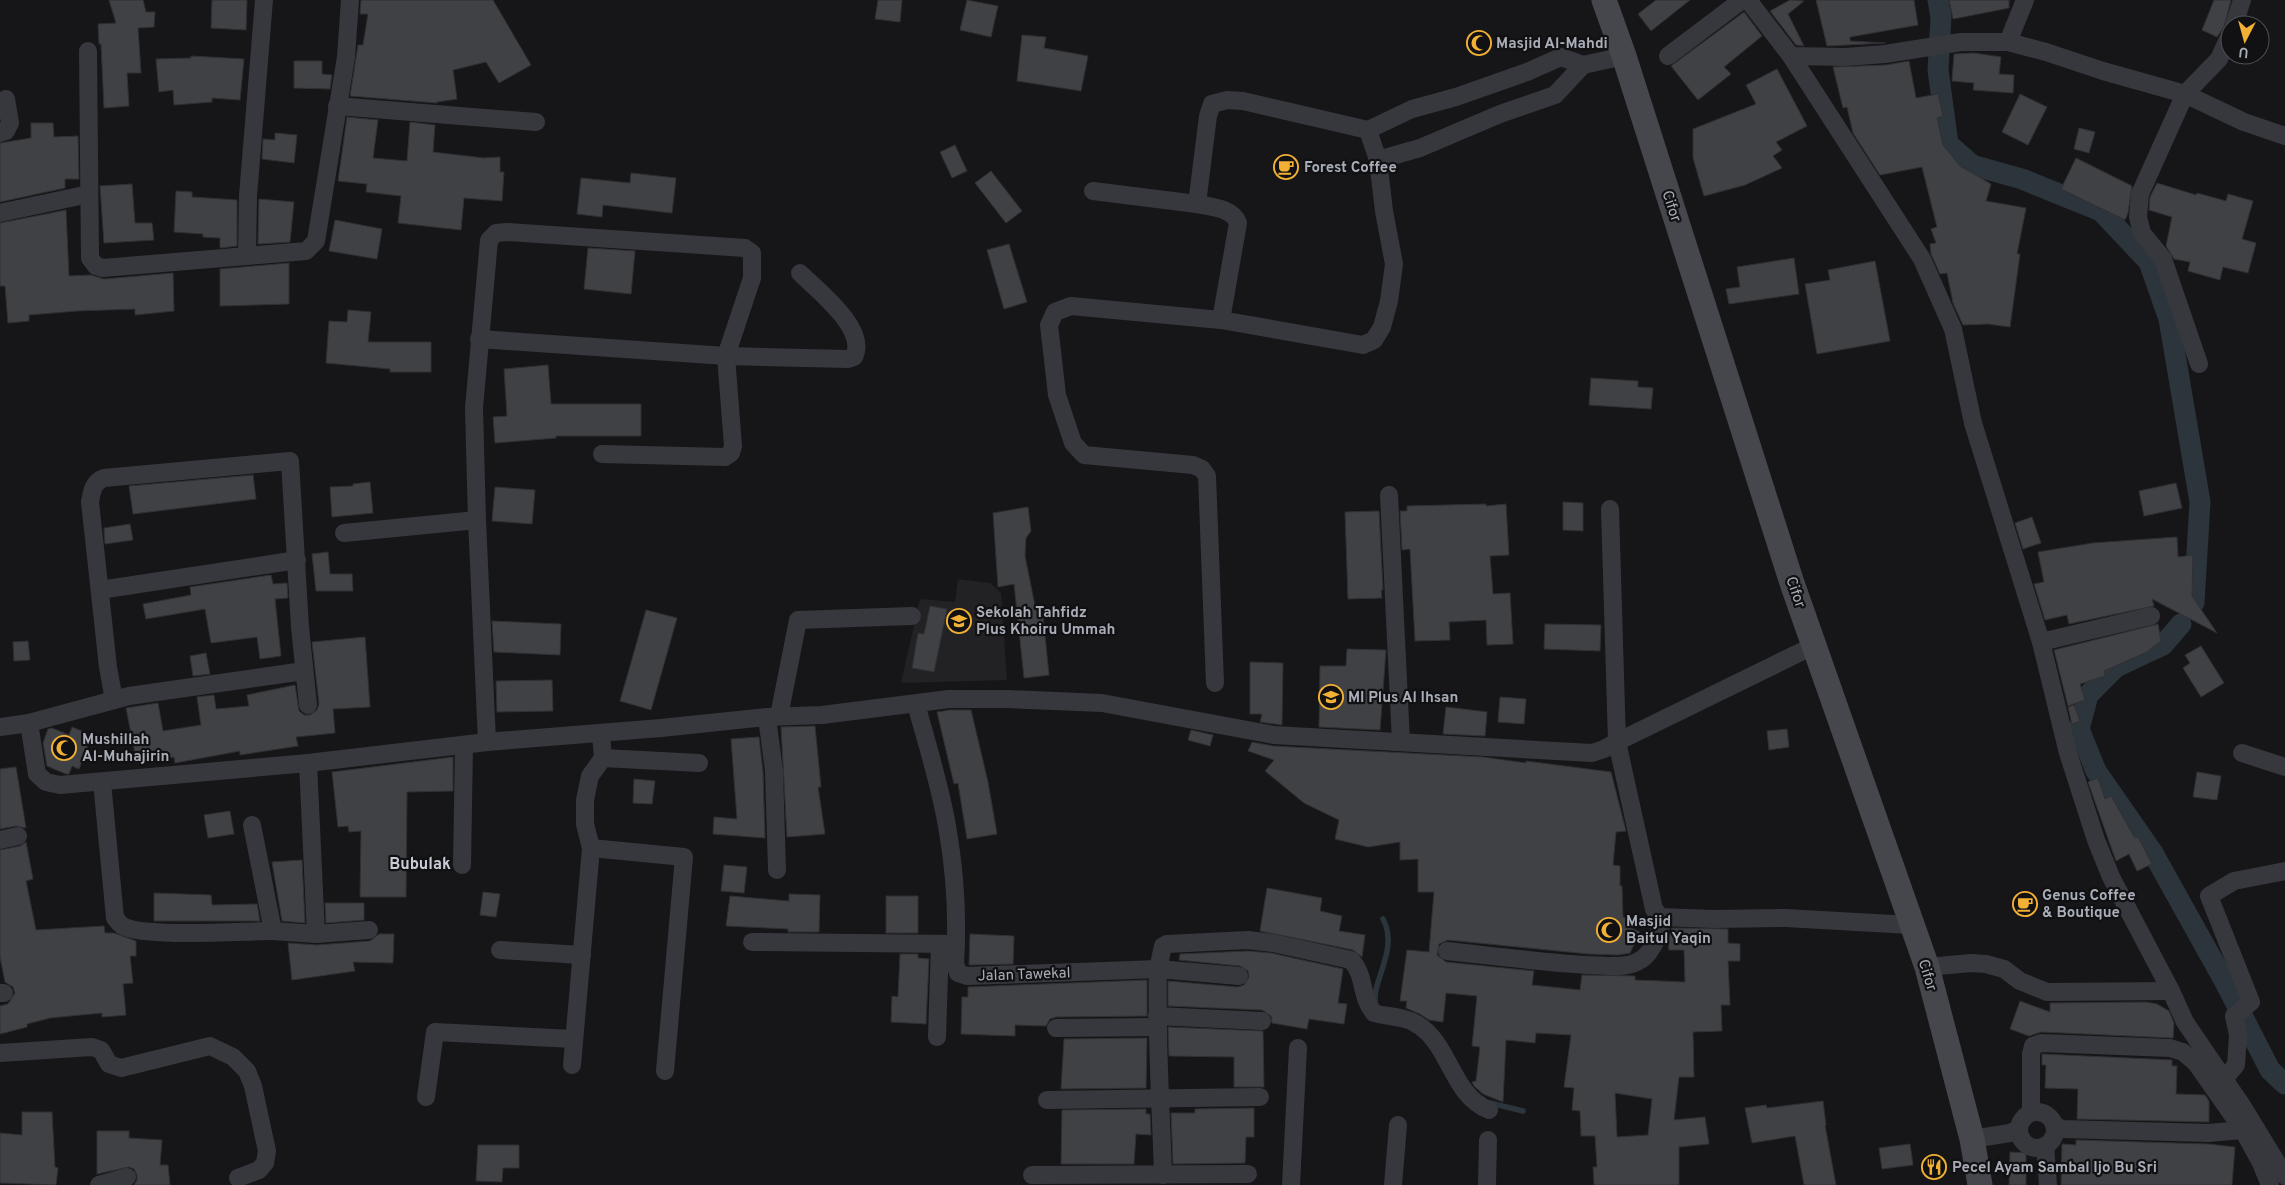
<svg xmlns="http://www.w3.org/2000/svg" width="2285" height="1185" font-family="Overpass,sans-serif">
<rect width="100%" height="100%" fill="#161618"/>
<polygon fill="#222225" points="958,579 990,583 1001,593 1007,680 901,683 920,599 955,602"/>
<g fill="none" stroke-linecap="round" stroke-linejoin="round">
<g stroke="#2c353c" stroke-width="5.5">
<path d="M 1376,1006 C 1369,984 1400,950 1383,919"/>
<polyline points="1490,1103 1523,1111"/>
</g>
<g stroke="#2c353c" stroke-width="21">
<polyline points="1938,0 1941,17 1938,70 1948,144 1972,165 2022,179 2101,211 2149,262 2169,319 2200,502 2194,603"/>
<polyline points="2181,624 2163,645 2116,667 2088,695 2079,729 2096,771 2153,853 2226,984 2270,1070 2285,1084"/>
</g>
</g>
<g fill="#404145" stroke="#303034" fill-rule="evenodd">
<polygon points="109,0 143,0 146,12 155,12 154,27 138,28 141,73 127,73 129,106 104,108 101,44 99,44 98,24 116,23"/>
<polygon points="212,0 247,0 246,30 211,28"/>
<polygon points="361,0 493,0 531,65 499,83 486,62 453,70 457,99 437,102 437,103 350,96 358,45 363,45 368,14 360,14"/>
<polygon points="878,0 902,0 900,22 875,19"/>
<polygon points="967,0 998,6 991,37 960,30"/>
<polygon points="1656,0 1690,0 1651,31 1638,14"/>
<polygon points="1790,0 1804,1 1788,14 1804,46 1796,45 1770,11"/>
<polygon points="1816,0 1914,0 1918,25 1850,37 1850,41 1885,43 1827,46"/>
<polygon points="1949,0 2009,0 2009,8 1953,19"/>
<polygon points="2214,0 2231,0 2224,27 2217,37 2202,30"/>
<polygon points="1744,12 1762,36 1724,67 1731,74 1698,100 1671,66"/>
<polygon points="1022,35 1046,37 1044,48 1088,56 1081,91 1017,81"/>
<polygon points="1974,53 2001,57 1999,74 2014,75 2013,93 1973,90 1974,83 1952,81 1954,54"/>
<polygon points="191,56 244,59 240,100 212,98 212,102 174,105 173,90 159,92 156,59 191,58"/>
<polygon points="294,61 322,61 322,74 332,75 330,89 294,88"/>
<polygon points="1909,61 1916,98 1938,94 1943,116 1937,118 1943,145 1960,166 1991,184 1986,201 2026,208 2017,254 2020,254 2010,327 1988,324 1963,325 1953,303 1947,273 1940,274 1931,254 1930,244 1936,243 1931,229 1937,227 1922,167 1880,175 1853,133 1847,107 1843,108 1833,67 1886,65"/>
<polygon points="1777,69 1807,126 1776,142 1782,150 1773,156 1782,168 1745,185 1704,196 1693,158 1693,129 1756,104 1746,85"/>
<polygon points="2020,94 2047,107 2028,145 2002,132"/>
<polygon points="347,117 378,120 373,158 407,161 410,122 435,125 433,152 484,158 500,157 500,172 504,172 502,201 464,198 461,230 398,223 401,196 366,192 367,184 338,181"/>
<polygon points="31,123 53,123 54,137 78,136 79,179 65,179 65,188 0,202 0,143 31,138"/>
<polygon points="2079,128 2095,132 2089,153 2074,149"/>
<polygon points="275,133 297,135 294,163 262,159 263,139 275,140"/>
<polygon points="955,145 967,171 952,178 940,152"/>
<polygon points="2076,158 2132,186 2128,213 2125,220 2061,189"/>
<polygon points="991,171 1022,211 1006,223 975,183"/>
<polygon points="631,173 676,178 672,213 603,205 602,217 577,214 581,178 630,183"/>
<polygon points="2157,183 2196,195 2197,193 2226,201 2228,194 2253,201 2242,239 2256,243 2248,273 2223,267 2220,280 2188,271 2190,262 2174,259 2166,246 2172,217 2149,210 2150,197"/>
<polygon points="132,184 135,223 152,223 154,240 104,243 100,186"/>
<polygon points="176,191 192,192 192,197 237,200 237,246 220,248 220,238 203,237 203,234 174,232"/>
<polygon points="259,199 294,202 290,242 258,244"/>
<polygon points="66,210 69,276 91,275 104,279 173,273 174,311 135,315 135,309 77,311 29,315 29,321 8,323 5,286 0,286 0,223"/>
<polygon points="335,220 382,229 377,259 329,251"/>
<polygon points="1009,244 1027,302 1004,309 987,250"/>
<polygon points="588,248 635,251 631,294 584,289"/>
<polygon points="1794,258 1799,294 1729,304 1726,289 1740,287 1737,267"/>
<polygon points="1875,261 1890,341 1817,354 1805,284 1830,280 1828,270"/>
<polygon points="289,263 289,304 220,306 220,269"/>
<polygon points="348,310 371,312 368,342 431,342 431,372 390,372 390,369 326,363 329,321 347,322"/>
<polygon points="548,365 551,404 641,404 641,436 556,436 556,438 495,443 493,417 507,416 504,369"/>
<polygon points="1591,378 1638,381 1638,387 1653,388 1651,409 1589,405"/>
<polygon points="253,475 256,499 133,514 129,486"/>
<polygon points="370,482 373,513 332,517 330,487 353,486 353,484"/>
<polygon points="2176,483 2182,508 2144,516 2139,491"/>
<polygon points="495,487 535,490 532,524 492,521"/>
<polygon points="1563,502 1583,503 1583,531 1563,530"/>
<polygon points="1486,504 1486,506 1506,504 1509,555 1490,556 1493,594 1510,593 1513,644 1487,645 1486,620 1449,622 1450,640 1415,641 1410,549 1402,550 1400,511 1407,511 1407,506"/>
<polygon points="1028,507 1031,531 1026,538 1025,556 1035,606 1042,606 1049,675 1024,678 1014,584 998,587 993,513"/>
<polygon points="1379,511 1383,590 1381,590 1382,598 1348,599 1345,512"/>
<polygon points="2032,517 2041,543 2023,549 2015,523"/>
<polygon points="130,524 133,540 105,544 104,528"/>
<polygon points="2177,537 2178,557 2193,555 2192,596 2217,633 2152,599 2154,606 2069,624 2067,615 2045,620 2034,584 2044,582 2038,552 2093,543"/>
<polygon points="328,552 330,574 352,574 353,591 316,591 312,554"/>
<polygon points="271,575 273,584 287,583 288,598 275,599 281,656 260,659 257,637 211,643 205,609 146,619 143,604 191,595 190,587"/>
<polygon points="930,606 947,609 934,672 912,668 918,633 924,634"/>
<polygon points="646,610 677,618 651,710 620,701"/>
<polygon points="492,621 561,624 560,655 494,652"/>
<polygon points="1545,624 1601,625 1600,651 1544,649"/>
<polygon points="2158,624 2161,641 2147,652 2104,671 2105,676 2080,684 2085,700 2068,706 2054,650"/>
<polygon points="365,637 370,707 333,709 335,733 296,737 298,746 240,755 240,751 175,763 174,757 137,763 126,708 158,703 163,731 201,725 197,697 214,695 216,709 249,706 247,695 295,685 299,711 304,715 310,715 317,710 319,704 312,642"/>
<polygon points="28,641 30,660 14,661 13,642"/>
<polygon points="2201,646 2224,683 2201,697 2183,668 2190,663 2185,655"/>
<polygon points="1347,649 1386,650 1380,730 1319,727 1320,666 1346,666"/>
<polygon points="206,653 210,674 193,676 190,656"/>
<polygon points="1250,662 1283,663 1282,725 1260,722 1262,714 1250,714"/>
<polygon points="552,680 553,711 497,712 496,681"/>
<polygon points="1500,697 1526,699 1524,724 1498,722"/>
<polygon points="2074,705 2080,721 2072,724 2068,707"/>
<polygon points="1446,707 1487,712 1485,736 1443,734"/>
<polygon points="950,710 971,710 988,782 997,834 967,839 958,783 954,784 937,712"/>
<polygon points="815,726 821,787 818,787 825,834 787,837 781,727"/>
<polygon points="72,727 89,734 86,741 89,743 79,769 72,766 69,774 66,774 47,766 43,743 48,729 52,728 69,735"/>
<polygon points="1787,729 1789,747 1769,750 1767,731"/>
<polygon points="1191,730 1213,735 1210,746 1188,740"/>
<polygon points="759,737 763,772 765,838 713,834 714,817 737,819 731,739"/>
<path d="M 1252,742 L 1273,746 L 1483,757 L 1526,763 L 1526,761 L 1611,772 L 1626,831 L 1616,832 L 1613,865 L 1620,866 L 1620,886 L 1622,886 L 1623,917 L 1635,922 L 1632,928 L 1640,932 L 1630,953 L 1618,955 L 1588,954 L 1448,940 L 1439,944 L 1437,955 L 1446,962 L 1534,971 L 1532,985 L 1580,990 L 1582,975 L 1635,976 L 1635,980 L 1685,982 L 1684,950 L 1669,950 L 1668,938 L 1672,928 L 1728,929 L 1728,943 L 1740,944 L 1740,961 L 1728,961 L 1730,1005 L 1721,1005 L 1722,1031 L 1693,1032 L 1694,1077 L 1679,1077 L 1674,1120 L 1705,1117 L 1709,1144 L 1679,1147 L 1679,1185 L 1594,1185 L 1593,1167 L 1597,1167 L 1595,1136 L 1581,1136 L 1580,1111 L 1572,1110 L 1574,1088 L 1564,1087 L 1571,1035 L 1536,1033 L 1535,1043 L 1506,1040 L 1503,1102 L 1483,1094 L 1474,1086 L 1472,1082 L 1476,1081 L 1480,1047 L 1472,1046 L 1477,996 L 1446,993 L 1443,1022 L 1429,1020 L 1420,1014 L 1406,1008 L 1407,1001 L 1400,1001 L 1407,950 L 1429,952 L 1434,892 L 1418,892 L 1418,859 L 1400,860 L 1400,842 L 1368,847 L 1335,839 L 1339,820 L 1304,803 L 1265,771 L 1274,760 L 1248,751 ZM 1615,1093 L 1652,1099 L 1648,1135 L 1617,1137 Z"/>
<polygon points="453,757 453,791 407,792 406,897 360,897 361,831 349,832 348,826 338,827 332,772"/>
<polygon points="16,767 26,828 16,826 0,829 0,769"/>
<polygon points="2197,772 2221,776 2217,800 2193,797"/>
<polygon points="2098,778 2105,799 2111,796 2135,838 2138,837 2152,864 2137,871 2129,854 2116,861 2088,782"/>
<polygon points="634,779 655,781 652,804 633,803"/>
<polygon points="230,811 234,834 208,838 204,815"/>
<polygon points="26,842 33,879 26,881 36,930 104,926 105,933 114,933 136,941 136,956 130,956 133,983 123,984 126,1015 102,1017 102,1013 50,1018 27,1024 27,1027 0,1034 0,1006 8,1004 15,993 13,987 5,982 0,957 0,850 20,846"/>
<polygon points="302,860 305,923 282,921 272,862"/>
<polygon points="724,865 747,867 744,893 721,891"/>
<polygon points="1267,888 1322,898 1320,911 1342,916 1339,931 1365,935 1362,957 1353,950 1260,931"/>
<polygon points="483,892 500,894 496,917 480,915"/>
<polygon points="154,893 211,895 212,905 257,904 260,921 154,921"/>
<polygon points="789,894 820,895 819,932 788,932 788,929 726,926 730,896 789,901"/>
<rect x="886" y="896" width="32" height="37"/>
<polygon points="325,903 364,903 364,920 326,923"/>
<polygon points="379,934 394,934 393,963 353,962 355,971 292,980 288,943 317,945 370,941"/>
<polygon points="970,934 1014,936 1013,964 969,965"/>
<polygon points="1248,951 1271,953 1343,969 1338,1003 1347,1004 1344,1024 1309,1019 1307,1029 1272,1023 1271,1016 1262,1010 1168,1006 1168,981 1238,987 1244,985 1249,977 1248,971 1240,966 1179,960 1180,954"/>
<polygon points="900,954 918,954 918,958 929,959 926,1024 891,1022 892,996 898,997"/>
<polygon points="1147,980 1147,1016 1056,1017 1050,1019 1046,1026 1015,1025 1015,1036 961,1034 962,997 968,997 968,987"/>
<polygon points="2020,1001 2050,1012 2050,1003 2146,1002 2157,1004 2169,1011 2174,1023 2173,1038 2041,1032 2029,1036 2010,1029"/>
<polygon points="1168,1027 1263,1031 1264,1087 1234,1087 1234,1057 1169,1056"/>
<polygon points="1147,1038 1146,1088 1061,1089 1064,1039"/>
<polygon points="2042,1054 2172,1060 2172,1066 2177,1066 2176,1094 2205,1095 2209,1101 2209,1122 2077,1119 2078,1089 2045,1088 2046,1065 2042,1065"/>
<polygon points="1823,1101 1826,1125 1825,1125 1836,1185 1804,1185 1795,1136 1752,1143 1745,1108 1766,1105 1767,1108"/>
<polygon points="1254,1108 1254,1137 1246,1137 1245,1163 1173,1164 1171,1113 1195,1113 1195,1109"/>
<polygon points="1146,1109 1146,1114 1150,1114 1151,1135 1136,1134 1134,1164 1061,1164 1062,1110"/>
<polygon points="22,1112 52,1112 55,1167 58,1168 56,1185 0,1183 0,1133 22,1135"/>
<polygon points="97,1131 129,1131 129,1138 162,1140 160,1165 168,1165 170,1185 134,1185 137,1180 137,1175 134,1169 129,1167 97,1174"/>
<polygon points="2076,1140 2208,1144 2235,1147 2232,1185 2061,1185 2062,1144 2076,1145"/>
<polygon points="1910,1144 1913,1165 1882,1169 1879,1148"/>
<polygon points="478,1145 519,1145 519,1168 503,1168 502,1182 476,1181"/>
<polygon points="2010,1152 2026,1153 2026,1185 2009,1185"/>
</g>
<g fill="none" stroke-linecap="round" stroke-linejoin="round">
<g stroke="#37383d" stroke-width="18">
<polyline points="1748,0 1791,56 1922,259 1953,329 1973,423 2041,642 2068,753 2096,840 2111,877 2171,991 2185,1022 2241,1104 2285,1176"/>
<polyline points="2234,25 2242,0"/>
<polyline points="2008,42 2025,0"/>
<polyline points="88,51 90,258 96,266 103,268 306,251 316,241 346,57 350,0"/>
<polyline points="1668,56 1742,0"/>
<polyline points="1791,56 1845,57 1885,54 1961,42 2008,42 2046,52 2103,71 2185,94 2244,122 2285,136"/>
<polyline points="337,106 536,122"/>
<polyline points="0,133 6,131 10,123 6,99"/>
<polyline points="1378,160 1420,148 1500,114 1555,95 1583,65"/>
<polyline points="1093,191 1197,204 1208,116 1212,104 1227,100 1243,101 1368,130 1412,109 1456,97 1527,72 1561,57 1583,65 1624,56"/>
<path d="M 1197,204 C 1211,207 1233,208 1238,223 L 1221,320 L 1363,345 L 1374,340 L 1382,327 L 1389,301 L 1394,264 L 1384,211 L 1378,160 L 1368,130"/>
<polyline points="0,213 89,194"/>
<polyline points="247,256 248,196 264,0"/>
<path d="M 479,339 L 726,356 L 848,359 L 854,357 C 868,329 818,291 800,273"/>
<polyline points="2199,364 2163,259 2142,233 2138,217 2140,194 2185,94 2219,59 2230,35"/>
<polyline points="1389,495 1401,742"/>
<polyline points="1610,509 1617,742 1815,645"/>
<polyline points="344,533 477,520"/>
<polyline points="100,590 297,560"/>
<polyline points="2041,642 2151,616"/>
<polyline points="1215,683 1207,476 1202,469 1193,465 1084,455 1073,443 1057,395 1049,325 1055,312 1071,306 1221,320"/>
<path d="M 114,700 L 108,667 L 90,502 C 92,491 93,482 104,478 L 290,461 L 300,627 L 308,705"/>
<path d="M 916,704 C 927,744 940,785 947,826 C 955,871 958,917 955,963 L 958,973 L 967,976 L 1158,969 C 1156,1038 1161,1106 1163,1175"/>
<polyline points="779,716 798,620 912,616"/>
<polyline points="767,717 774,771 777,870"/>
<polyline points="29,723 37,774 46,782 60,785 308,763 487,742 661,728 767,717 822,715 949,699 1007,699 1102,703 1274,735 1592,753 1604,749 1617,742 1654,909 1660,917 1713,919 1786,918 1910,925"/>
<polyline points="0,727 29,723 129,696 304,671"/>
<polyline points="487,742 477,520 474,408 489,240 496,233 507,232 745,248 752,253 752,278 726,356 733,446 731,453 725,457 602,454"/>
<polyline points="2242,753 2285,767"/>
<polyline points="603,758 699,763"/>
<polyline points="308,763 316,934"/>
<path d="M 102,782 L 115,918 C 117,920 120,925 123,926 C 144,938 244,931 273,931"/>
<polyline points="252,825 273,931 316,934 369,930"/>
<polyline points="0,840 18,836"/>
<polyline points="591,848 684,857 665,1071"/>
<polyline points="462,865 464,746"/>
<polyline points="752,942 956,944"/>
<polyline points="500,950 582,955"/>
<path d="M 1447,951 C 1494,956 1540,962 1587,965 C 1603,965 1622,969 1637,962 C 1653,955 1658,934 1664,918"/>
<polyline points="1927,967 1971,963 1986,964 2004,969 2020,981 2047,992 2171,991"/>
<path d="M 1239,976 L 1158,969 L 1163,946 L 1167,944 L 1248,940 L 1273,943 L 1351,960 C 1366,976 1360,997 1374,1013 C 1387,1017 1403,1016 1415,1023 C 1451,1043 1450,1094 1489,1110"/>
<polyline points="0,993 4,993"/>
<polyline points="1157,1016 1262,1021"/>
<polyline points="1056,1028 1157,1027"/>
<polyline points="937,1037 940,944"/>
<polyline points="0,1053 92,1047 101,1050 109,1064 121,1068 210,1046 233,1057 247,1071 253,1086 267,1151 265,1163 259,1170 238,1178"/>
<polyline points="572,1065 591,848 585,824 585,800 590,776 603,758 601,734"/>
<polyline points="2224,1079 2236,1065 2238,1035 2234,1016 2251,1002 2209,896 2234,881 2285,871"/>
<polyline points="426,1097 435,1032 574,1039"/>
<polyline points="1047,1100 1260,1097"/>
<circle cx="2037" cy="1130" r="18"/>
<polyline points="2031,1113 2031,1054 2033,1046 2041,1043 2170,1048 2183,1052 2196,1063 2243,1130 2261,1163 2270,1185"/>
<polyline points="2054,1125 2062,1129 2208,1133 2243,1130"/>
<polyline points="1972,1139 2010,1133 2019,1129"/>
<polyline points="2045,1146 2048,1185"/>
<polyline points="1032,1175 1248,1174"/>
<polyline points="99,1185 127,1177"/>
<polyline points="1291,1185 1298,1048"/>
<polyline points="1393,1185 1398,1125"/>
<polyline points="1487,1185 1488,1140"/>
</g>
<polyline stroke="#45474d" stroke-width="25" points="1604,0 1624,56 1792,583 1927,967 1972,1139 1980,1185"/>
</g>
<defs>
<symbol id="mosque-ring" viewBox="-11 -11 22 22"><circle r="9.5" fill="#111113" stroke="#f2b134" stroke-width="1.5"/><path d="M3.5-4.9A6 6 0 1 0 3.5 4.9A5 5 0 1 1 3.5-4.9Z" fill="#f2b134"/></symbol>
<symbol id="cafe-ring" viewBox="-11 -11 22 22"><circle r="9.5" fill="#111113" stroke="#f2b134" stroke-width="1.5"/><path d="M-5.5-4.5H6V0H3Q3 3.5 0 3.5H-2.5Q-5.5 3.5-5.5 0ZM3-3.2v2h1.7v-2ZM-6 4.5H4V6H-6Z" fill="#f2b134"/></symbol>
<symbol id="school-ring" viewBox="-11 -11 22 22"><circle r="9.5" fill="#111113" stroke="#f2b134" stroke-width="1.5"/><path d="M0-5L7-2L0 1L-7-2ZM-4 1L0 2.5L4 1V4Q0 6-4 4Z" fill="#f2b134"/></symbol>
<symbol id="restaurant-ring" viewBox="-11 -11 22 22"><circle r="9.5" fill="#111113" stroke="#f2b134" stroke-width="1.5"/><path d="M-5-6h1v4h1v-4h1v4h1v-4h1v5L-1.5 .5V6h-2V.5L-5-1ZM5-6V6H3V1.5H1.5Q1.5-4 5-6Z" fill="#f2b134"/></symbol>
</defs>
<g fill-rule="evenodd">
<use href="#mosque-ring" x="1465" y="29" width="28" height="28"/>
<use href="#cafe-ring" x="1272" y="153" width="28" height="28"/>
<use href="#school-ring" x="945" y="607" width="28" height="28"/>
<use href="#school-ring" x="1317" y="683" width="28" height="28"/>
<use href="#mosque-ring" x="50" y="734" width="28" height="28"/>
<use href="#cafe-ring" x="2011" y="890" width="28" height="28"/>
<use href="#mosque-ring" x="1595" y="916" width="28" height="28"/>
<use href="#restaurant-ring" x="1920" y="1153" width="28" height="28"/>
</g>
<g text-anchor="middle" stroke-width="4.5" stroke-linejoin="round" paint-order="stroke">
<g font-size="15" font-weight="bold" fill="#a8adb8" stroke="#111113" text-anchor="start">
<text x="1496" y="48">Masjid Al-Mahdi</text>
<text x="1304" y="172">Forest Coffee</text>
<text x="976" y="617">Sekolah Tahfidz<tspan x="976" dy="17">Plus Khoiru Ummah</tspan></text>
<text x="1348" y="702">MI Plus Al Ihsan</text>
<text x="82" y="744">Mushillah<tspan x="82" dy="17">Al-Muhajirin</tspan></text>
<text x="2042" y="900">Genus Coffee<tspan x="2042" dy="17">&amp; Boutique</tspan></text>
<text x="1626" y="926">Masjid<tspan x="1626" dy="17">Baitul Yaqin</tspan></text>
<text x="1952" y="1172">Pecel Ayam Sambal Ijo Bu Sri</text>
</g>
<g font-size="15" fill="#a8adb8" stroke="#111113">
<text transform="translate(1672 206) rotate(72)" y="5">Cifor</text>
<text transform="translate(1796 592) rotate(71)" y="5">Cifor</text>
<text transform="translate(1024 974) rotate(-2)" y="5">Jalan Tawekal</text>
<text transform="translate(1928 975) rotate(73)" y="5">Cifor</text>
</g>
<g font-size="16" font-weight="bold" fill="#c9ccd4" stroke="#111113">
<text x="420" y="869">Bubulak</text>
</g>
</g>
<g transform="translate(2245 40) rotate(186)"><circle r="24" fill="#111113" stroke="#4d4f55"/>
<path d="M0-4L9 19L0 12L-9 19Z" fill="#f2b134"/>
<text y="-8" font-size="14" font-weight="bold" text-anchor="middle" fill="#a8adb8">U</text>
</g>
</svg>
